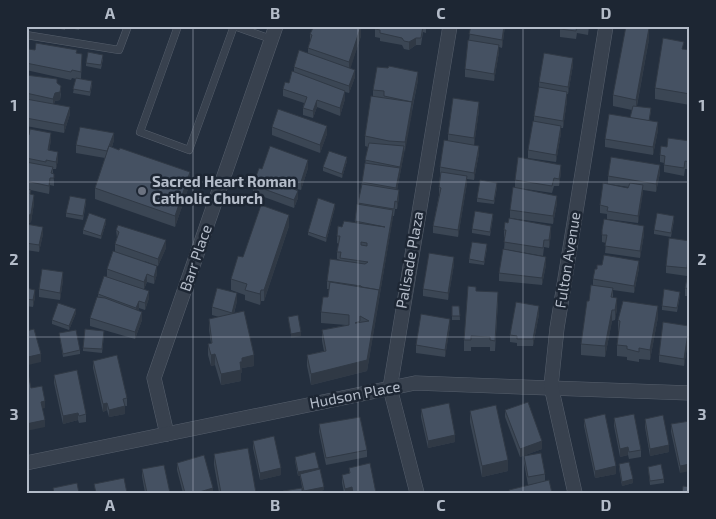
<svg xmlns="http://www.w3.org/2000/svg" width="716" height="519" font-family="'Exo 2',sans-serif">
<rect width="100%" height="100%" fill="#242f3e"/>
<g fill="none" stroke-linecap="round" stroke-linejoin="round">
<defs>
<g id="service">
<polyline points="178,26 140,132 189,150 234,26"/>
<polyline points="234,26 271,39"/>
<polyline points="26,35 119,50 128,26"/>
</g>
<g id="minor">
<polyline points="167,434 154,378 276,26"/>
<polyline points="26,463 415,383 690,393"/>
<polyline points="417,493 390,388 450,26"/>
<polyline points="575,493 551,386 557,328 606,26"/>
</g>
</defs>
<use href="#service" stroke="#565f6c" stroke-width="8"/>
<use href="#minor" stroke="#565f6c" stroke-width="15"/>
<use href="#service" stroke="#38414e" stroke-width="7"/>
<use href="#minor" stroke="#38414e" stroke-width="14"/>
</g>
<g fill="#3b4654">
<polygon points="56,26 79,26 79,30 65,27 65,30 56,28"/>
<polygon points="375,26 426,26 426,33 423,32 421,45 416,45 409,50 404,49 402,45 380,41 380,38 375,37"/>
<polygon points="471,26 505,26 502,48 499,47 499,52 494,81 465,77 465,69 469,40"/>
<polygon points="560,26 589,26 588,35 577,33 576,39 560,37"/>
<polygon points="310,34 361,36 350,68 355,77 349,93 345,92 345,99 340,116 317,107 313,118 303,115 303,108 304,103 283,96 283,89 289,83 294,72 294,67 308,53 308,48 310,42"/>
<polygon points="649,39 637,106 651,111 649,121 658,130 653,155 605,147 605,139 630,118 632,110 613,106 613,95"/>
<polygon points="684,49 690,50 690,105 655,99 655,88"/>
<polygon points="77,54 82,54 81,79 92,85 90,96 73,93 76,79 72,78 71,80 26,70 26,60"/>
<polygon points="103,59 101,69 86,66 86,63"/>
<polygon points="573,65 568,94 567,94 567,100 563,128 561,128 561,133 556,162 528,158 528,150 534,121 534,116 539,87 539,82"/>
<polygon points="26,75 57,83 61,94 60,100 55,101 54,104 70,114 64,133 26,126"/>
<polygon points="418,80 397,190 399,197 397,209 395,209 394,216 393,216 367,371 311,385 307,366 307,355 324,351 322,341 322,330 346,325 321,323 321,312 328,297 329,289 327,289 327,281 340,260 337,259 337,252 339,244 337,243 337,236 342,227 355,223 368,147 365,146 365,136 373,96 373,90"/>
<polygon points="479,110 474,145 479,153 474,180 467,179 467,183 458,237 433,233 433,226 439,195 439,187 440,175 440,167 448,141 448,134"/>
<polygon points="272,127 327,134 320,153 272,135"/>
<polygon points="26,135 51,140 49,151 58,160 56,169 53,169 53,173 54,181 54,186 50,185 49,194 26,189"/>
<polygon points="114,140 112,147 190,183 175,227 95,199 95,188 105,158 76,153 76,145"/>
<polygon points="690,141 690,169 685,169 684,176 664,172 664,163 660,162 660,155 667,147"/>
<polygon points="347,161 342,178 323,171 323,167"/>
<polygon points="308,168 301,190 297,189 297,190 298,198 294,208 253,193 253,185 262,169"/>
<polygon points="561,172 559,186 554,186 552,193 519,188 557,203 553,224 510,218 510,210 515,187 515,180"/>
<polygon points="660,173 656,192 643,190 638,223 607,219 607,214 600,213 600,205 629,187 608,184 608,176"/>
<polygon points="497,187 494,204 477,202 477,198"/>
<polygon points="26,189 31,195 34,203 31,222 27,224 43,234 39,252 26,250"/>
<polygon points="86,203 83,220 66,217 66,213"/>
<polygon points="335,207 326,242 308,235 308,232"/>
<polygon points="493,217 490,236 472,233 472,229"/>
<polygon points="674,220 671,237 654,234 654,230"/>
<polygon points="106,223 101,239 83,234 83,230"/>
<polygon points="289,226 264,301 261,301 260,305 245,300 245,295 231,290 231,279 243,257"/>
<polygon points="116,230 166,248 158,266 144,261 157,274 154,284 147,282 144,289 149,298 145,310 139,308 138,311 142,320 135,339 90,326 90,318 98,297 98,294 107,276 107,269 115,251 115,244 117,238"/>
<polygon points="504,230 551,234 549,248 544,247 543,256 504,249 505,237 504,237"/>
<polygon points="602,230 644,234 640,258 605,253 606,243 602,242"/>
<polygon points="690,241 690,253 687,276 666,273 666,266"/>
<polygon points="487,248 484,265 469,263 469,259"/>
<polygon points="454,264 448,300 423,296 423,289"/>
<polygon points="546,265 542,285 499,281 499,273"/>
<polygon points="639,268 634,293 613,290 613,298 617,309 615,320 612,321 605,357 581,355 581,344 589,301 593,285 593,279"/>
<polygon points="690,269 690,296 685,296 685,288"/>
<polygon points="63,280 60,300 39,297 39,289"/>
<polygon points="26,288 35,297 33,307 26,306"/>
<polygon points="476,291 498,302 495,351 490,351 490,347 471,347 471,351 464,351 464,340"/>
<polygon points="680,295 677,312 662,310 662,306"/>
<polygon points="237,301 234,314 254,366 242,368 242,372 241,373 241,381 221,385 215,365 211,366 208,355 208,344 211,343 209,330 209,319 219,317 212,315 212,307"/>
<polygon points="452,306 459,306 460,320 452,320"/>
<polygon points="76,313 69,330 52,324 52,320"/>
<polygon points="539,314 533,346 517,346 517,343 510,342 510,335"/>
<polygon points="658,317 650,360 639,359 639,362 627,360 627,357 617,356 617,345 619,331 618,331 618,320"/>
<polygon points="450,326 445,357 416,353 416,345"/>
<polygon points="59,333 80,350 80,354 63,357"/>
<polygon points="689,334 684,366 659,362 659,355"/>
<polygon points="104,335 102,353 83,351 83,348"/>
<polygon points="93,361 127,398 127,406 125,406 125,414 109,417 107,410 103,412 93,368"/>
<polygon points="54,375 86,414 86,422 79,423 78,420 63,424 54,383"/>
<polygon points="421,409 455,442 428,448 421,417"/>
<polygon points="505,410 542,449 520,457 505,417"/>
<polygon points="470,411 508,471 482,477 470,422"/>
<polygon points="614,418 641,450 641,457 629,459 628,455 620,457 614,426"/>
<polygon points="584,419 616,474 595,478 584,426"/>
<polygon points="645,419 669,452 650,456 645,427"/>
<polygon points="690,421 680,473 671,432 671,424"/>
<polygon points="319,424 367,450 367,457 326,465 319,432"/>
<polygon points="253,441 281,475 260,480 253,448"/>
<polygon points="214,454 256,493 219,493 214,465"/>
<polygon points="524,456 545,474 545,481 552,493 509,493 509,490 539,483 528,485 524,463"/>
<polygon points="295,457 319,470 324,490 314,493 303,493 300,476 298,476 295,461"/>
<polygon points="177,463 213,493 183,493 177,470"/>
<polygon points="619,464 633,483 622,486 619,468"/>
<polygon points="648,467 664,479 664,483 650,485"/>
<polygon points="349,468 376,493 344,493 342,483 342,475 349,474"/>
<polygon points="142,469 170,493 145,493 142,476"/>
</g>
<g fill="#303945">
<polygon points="361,26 361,36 349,73 349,62"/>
<polygon points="504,26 505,26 502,48 502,40"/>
<polygon points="649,28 649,39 636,110 636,100"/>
<polygon points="416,38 416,45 409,50 409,42"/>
<polygon points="499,45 499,52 494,81 494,74"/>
<polygon points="573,58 573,65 568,94 568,87"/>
<polygon points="355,70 355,77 349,93 349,86"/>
<polygon points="418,72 418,80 412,109 412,102"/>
<polygon points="61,86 60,100 55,101 53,106 53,99 55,93"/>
<polygon points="345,91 345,99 340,116 340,108"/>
<polygon points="567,92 567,100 563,128 563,121"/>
<polygon points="317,100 317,107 313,118 313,111"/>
<polygon points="412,102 412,113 405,152 405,142"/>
<polygon points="479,102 479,110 474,146 474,138"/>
<polygon points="70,107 70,114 64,133 64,125"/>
<polygon points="658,122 658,130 653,155 653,147"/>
<polygon points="327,126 327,134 320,153 320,145"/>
<polygon points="561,126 561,133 556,162 556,155"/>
<polygon points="51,133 51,140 48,158 48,150"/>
<polygon points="114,133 114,140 108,159 108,151"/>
<polygon points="404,146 404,154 396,195 396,188"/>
<polygon points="479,146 479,153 474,180 474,173"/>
<polygon points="58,152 58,160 56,169 56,162"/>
<polygon points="347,157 347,161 342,178 342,174"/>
<polygon points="308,160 308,168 301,190 301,182"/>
<polygon points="561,165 561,172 559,186 559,179"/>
<polygon points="660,165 660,173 656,192 656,184"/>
<polygon points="190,172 190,183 175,227 175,216"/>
<polygon points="467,176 467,183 458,237 458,230"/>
<polygon points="50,178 50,185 49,194 49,186"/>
<polygon points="297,181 297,189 294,197 294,189"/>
<polygon points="643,185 643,193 638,223 638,216"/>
<polygon points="399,190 399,197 397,209 397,202"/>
<polygon points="298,191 298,198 294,208 294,200"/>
<polygon points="34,195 34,203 31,222 26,224 26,217"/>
<polygon points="557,196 557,203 553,224 553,216"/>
<polygon points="335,204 335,207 326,242 326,238"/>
<polygon points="393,210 393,218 379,299 379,292"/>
<polygon points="289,215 289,226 264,301 264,290"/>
<polygon points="106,219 106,223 101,239 101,236"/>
<polygon points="551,226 551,234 549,248 549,240"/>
<polygon points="644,226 644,234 640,258 640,251"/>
<polygon points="43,227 43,234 39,252 39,245"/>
<polygon points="166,240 166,248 158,266 158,259"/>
<polygon points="690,245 690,253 687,276 687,268"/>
<polygon points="454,257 454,264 448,300 448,293"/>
<polygon points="546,257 546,265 542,285 542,278"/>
<polygon points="639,261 639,268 634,293 634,286"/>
<polygon points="157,266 157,274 154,284 154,277"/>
<polygon points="63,272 63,280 60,300 60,293"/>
<polygon points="147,274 147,282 144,289 144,282"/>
<polygon points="35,290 35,297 33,307 33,300"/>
<polygon points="261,290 261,301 260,305 260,294"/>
<polygon points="379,290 379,301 367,371 311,385 311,374 367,360"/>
<polygon points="149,291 149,298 145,310 145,303"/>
<polygon points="237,293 237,301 232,320 232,313"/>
<polygon points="617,298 617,309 615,320 615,310"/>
<polygon points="139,301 139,308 136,315 136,308"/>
<polygon points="539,306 539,314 533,346 533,339"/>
<polygon points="658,306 658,317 650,360 650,350"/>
<polygon points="76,309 76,313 69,330 69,326"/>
<polygon points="612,310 612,321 605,357 605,346"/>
<polygon points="142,312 142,320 135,339 135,332"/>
<polygon points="450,319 450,326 445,357 445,350"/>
<polygon points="689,326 689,334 684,366 684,359"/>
<polygon points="301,332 301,336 291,338 291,334"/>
<polygon points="41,354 41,362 28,365 28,357"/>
<polygon points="215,354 215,365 211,366 211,355"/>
<polygon points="254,355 254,366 242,368 242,372 241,373 241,381 221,385 221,374 240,362 242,358"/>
<polygon points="45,401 45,408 41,409 41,402"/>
<polygon points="107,403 107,410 103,412 103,404"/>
<polygon points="125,406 125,414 109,417 109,410"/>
<polygon points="78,413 78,420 63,424 63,416"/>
<polygon points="45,420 45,427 26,431 26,424"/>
<polygon points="455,435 455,442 428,448 428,441"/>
<polygon points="542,441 542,449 520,457 520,449"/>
<polygon points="669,445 669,452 650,456 650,449"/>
<polygon points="628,447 628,455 620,457 620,449"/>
<polygon points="508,460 508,471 482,477 482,466"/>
<polygon points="690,464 690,471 680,473 680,466"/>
<polygon points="616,466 616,474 595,478 595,471"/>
<polygon points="281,468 281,475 260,480 260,473"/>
<polygon points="319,468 319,472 298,476 298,472"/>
<polygon points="633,479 633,483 622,486 622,482"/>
<polygon points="324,487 324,490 314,493 304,493 304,491"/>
<polygon points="352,487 352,493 345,493 345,489"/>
<polygon points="213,488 213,493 196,493"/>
</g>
<g fill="#455162" stroke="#303945" fill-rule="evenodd">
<polygon points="314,26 361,26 349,62 308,48 312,35 310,34"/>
<polygon points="375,26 423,26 421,38 416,38 409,42 404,41 402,38 380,33 380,30 375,29"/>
<polygon points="471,26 504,26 502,40 469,34"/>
<polygon points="560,26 577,26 576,31 560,29"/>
<polygon points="626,26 639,26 649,28 636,100 613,95"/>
<polygon points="663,38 684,42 682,49 690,50 690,94 655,88"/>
<polygon points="468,40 499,45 494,74 465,69"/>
<polygon points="36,43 77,50 76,53 82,54 81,72 72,70 71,72 26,63 28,49 35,50"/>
<polygon points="299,50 355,70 349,86 294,67"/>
<polygon points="88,52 103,55 101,65 86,63"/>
<polygon points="544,53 573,58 568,87 539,82"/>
<polygon points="389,66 418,72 412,102 384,96 384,91 373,90 377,67 388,68"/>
<polygon points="292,71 345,91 340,108 317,100 313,111 303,108 307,97 283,89 285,82 289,83"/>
<polygon points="26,75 57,79 57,83 61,86 60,92 55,93 53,99 26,93"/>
<polygon points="76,78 92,81 90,92 73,89"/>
<polygon points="539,87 567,92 563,121 534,116"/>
<polygon points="371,96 412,102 405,142 389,141 365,136"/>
<polygon points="453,98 479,102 474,138 448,134"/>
<polygon points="26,99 70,107 64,125 26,118"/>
<polygon points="633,106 651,108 649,121 630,118"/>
<polygon points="278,109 327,126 320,145 272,127"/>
<polygon points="609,114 658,122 653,147 605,139"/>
<polygon points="533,121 561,126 556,155 528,150"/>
<polygon points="80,127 114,133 107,151 76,145"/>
<polygon points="30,129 51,133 48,150 58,152 56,162 46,160 46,162 26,158 26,135 29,135"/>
<polygon points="668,138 690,141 690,162 685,161 684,168 664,165 665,156 660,155 661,146 667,147"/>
<polygon points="444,140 479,146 474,173 440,167"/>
<polygon points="369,143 404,146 400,167 365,160"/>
<polygon points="109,146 119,150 120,148 190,172 175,216 95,188"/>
<polygon points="270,146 308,160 301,182 297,181 294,189 298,191 294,200 253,185 259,168 262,169"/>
<polygon points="329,151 347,157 342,174 323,167"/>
<polygon points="518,157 561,165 559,179 554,178 552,186 515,180"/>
<polygon points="611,157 660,165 656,184 608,176"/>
<polygon points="26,162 53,167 51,173 54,174 54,178 50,178 49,186 26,181"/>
<polygon points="365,163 400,168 396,188 362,182"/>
<polygon points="441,172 467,176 458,230 433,226 441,188 439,187"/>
<polygon points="480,180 497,183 494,201 477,198"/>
<polygon points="603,183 628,188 630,183 643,185 638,216 607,211 608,207 600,205"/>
<polygon points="362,184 399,190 397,202 395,201 394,209 358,203"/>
<polygon points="513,187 557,196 553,216 510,210"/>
<polygon points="26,189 31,190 30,194 34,195 31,214 26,217"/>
<polygon points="70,196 86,199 83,216 66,213"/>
<polygon points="318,198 335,204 326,238 308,232"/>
<path d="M 357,204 L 393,210 L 379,292 L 378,292 L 379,290 L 362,287 L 361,286 L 327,281 L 330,259 L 365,264 L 368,262 L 340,258 L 341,252 L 337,252 L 340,236 L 337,236 L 338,226 L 342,227 L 344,221 L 385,227 L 355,221 ZM 361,242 L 367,243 L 367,246 L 361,245 Z"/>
<polygon points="261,205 289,215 264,290 261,290 260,294 245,290 247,284 231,279 238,256 243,257"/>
<polygon points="475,211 493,214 490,232 472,229"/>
<polygon points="89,213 106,219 101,236 83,230"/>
<polygon points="657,213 674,216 671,233 654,230"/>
<polygon points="509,218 551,226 549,240 544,240 543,248 504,242 506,230 504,230 505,222 508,223"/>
<polygon points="604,219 644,226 640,251 605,246 607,235 602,235 602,230"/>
<polygon points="26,224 43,227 39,245 26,243"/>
<polygon points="118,225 166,240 158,259 115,244 119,232 116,230"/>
<polygon points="669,238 690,241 687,268 666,266"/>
<polygon points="472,242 487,244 484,262 469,259"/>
<polygon points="503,249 546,257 542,278 499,273"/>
<polygon points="113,251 157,266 154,277 147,274 144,282 107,269"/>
<polygon points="429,253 454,257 448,293 423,289"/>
<polygon points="604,255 639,261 634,286 593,279 595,269 597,269 597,265 602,265"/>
<polygon points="42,269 63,272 60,293 39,289"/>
<polygon points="689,269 690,269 690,289 685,288"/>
<polygon points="104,276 149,291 145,303 139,301 136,308 98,294"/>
<path d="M 330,282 L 379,290 L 367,360 L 311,374 L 307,355 L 326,351 L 322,330 L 349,325 L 349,315 L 321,312 L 323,297 L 328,297 ZM 360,316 L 369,321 L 356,323 L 355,323 L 360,321 Z"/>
<polygon points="591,285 613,288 611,297 617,298 615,310 612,310 605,346 581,344 587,301 589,301"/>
<polygon points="468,286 476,287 476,291 498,292 495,341 490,340 490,337 471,336 471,340 464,340"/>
<polygon points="26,288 35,290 33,300 26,299"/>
<polygon points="217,288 237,293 232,313 212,307"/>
<polygon points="664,289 680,292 677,308 662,306"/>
<polygon points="97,297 105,298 142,312 135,332 90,318"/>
<polygon points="623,301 658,306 650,350 639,348 639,352 627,349 627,346 617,345 620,321 618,320"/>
<polygon points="516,302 539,306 533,339 517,339 517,336 510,335"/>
<polygon points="58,303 76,309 69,326 52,320"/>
<polygon points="452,306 459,306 460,316 452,316"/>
<polygon points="244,311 254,355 242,358 242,362 240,362 241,370 221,374 215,354 211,355 208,344 212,343 209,319"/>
<polygon points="421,314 450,319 445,350 416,345"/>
<polygon points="298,315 301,332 291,334 288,317"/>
<polygon points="663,322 689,326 684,359 659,355"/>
<polygon points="34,329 41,354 28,357 26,354 26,331"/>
<polygon points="85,329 104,331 102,349 83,348"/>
<polygon points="76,330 80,350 63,354 59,333"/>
<polygon points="117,355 127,398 123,399 125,406 109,410 107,403 103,404 93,361"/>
<polygon points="77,370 86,414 79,416 78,413 63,416 54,375"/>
<polygon points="26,373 28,373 31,388 42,386 45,401 41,402 45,420 26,424"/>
<polygon points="528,402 542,441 520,449 505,410"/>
<polygon points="449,403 455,435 428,441 421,409"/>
<polygon points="496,405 508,460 482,466 470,411"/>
<polygon points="605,414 616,466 595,471 584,419"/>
<polygon points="634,414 641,450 629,452 628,447 620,449 614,418"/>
<polygon points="663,415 669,445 650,449 645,419"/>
<polygon points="360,417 367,450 326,458 319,424"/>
<polygon points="690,421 690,464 680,466 671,424"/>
<polygon points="274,436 281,468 260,473 253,441"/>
<polygon points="248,448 256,493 221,493 214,454"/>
<polygon points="315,452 319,468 298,472 295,457"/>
<polygon points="541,453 545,474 528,477 524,456"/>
<polygon points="204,455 213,488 196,493 185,493 177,463"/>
<polygon points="629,462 633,479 622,482 619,464"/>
<polygon points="370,463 376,493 353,493 352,487 345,489 342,475 350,473 349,468"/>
<polygon points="661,464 664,479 650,481 648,467"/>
<polygon points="164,465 170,493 147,493 142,469"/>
<polygon points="320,469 324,487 304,491 300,474"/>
<polygon points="124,478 127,493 96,493 94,484"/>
<polygon points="549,480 552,493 510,493 509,490"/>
<polygon points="77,483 79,493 54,493 53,488"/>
<polygon points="683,486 690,487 690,493 682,493"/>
<polygon points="302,488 302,493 283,493 283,491"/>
</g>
<path fill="none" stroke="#b4bcc9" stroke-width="1" stroke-opacity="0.55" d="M 193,26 L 193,493M 358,26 L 358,493M 523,26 L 523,493M 26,182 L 690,182M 26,337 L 690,337"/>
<circle fill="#6b7280" stroke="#1d2633" stroke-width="2" cx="142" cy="191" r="5"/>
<g text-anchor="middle" stroke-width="5" stroke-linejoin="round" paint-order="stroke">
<g font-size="15" font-weight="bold" fill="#b4bcc9" stroke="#1d2633" text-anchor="start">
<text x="152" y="187">Sacred Heart Roman<tspan x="152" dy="17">Catholic Church</tspan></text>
</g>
<g font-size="15" fill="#b4bcc9" stroke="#1d2633">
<text transform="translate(196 258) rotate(-71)" y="5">Barr Place</text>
<text transform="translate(410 260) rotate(-80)" y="5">Palisade Plaza</text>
<text transform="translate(568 260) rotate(-81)" y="5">Fulton Avenue</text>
<text transform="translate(355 395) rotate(-11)" y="5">Hudson Place</text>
</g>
</g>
<rect width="716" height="519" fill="none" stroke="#1d2633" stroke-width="55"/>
<rect x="28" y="28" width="660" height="464" fill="none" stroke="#b4bcc9" stroke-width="2"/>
<g font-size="16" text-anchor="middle" font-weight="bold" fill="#b4bcc9">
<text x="110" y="19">A</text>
<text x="275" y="19">B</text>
<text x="441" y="19">C</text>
<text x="606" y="19">D</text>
<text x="14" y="111">1</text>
<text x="702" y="111">1</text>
<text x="14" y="265">2</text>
<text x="702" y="265">2</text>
<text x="14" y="420">3</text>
<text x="702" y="420">3</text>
<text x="110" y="511">A</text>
<text x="275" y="511">B</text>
<text x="441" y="511">C</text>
<text x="606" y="511">D</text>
</g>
</svg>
